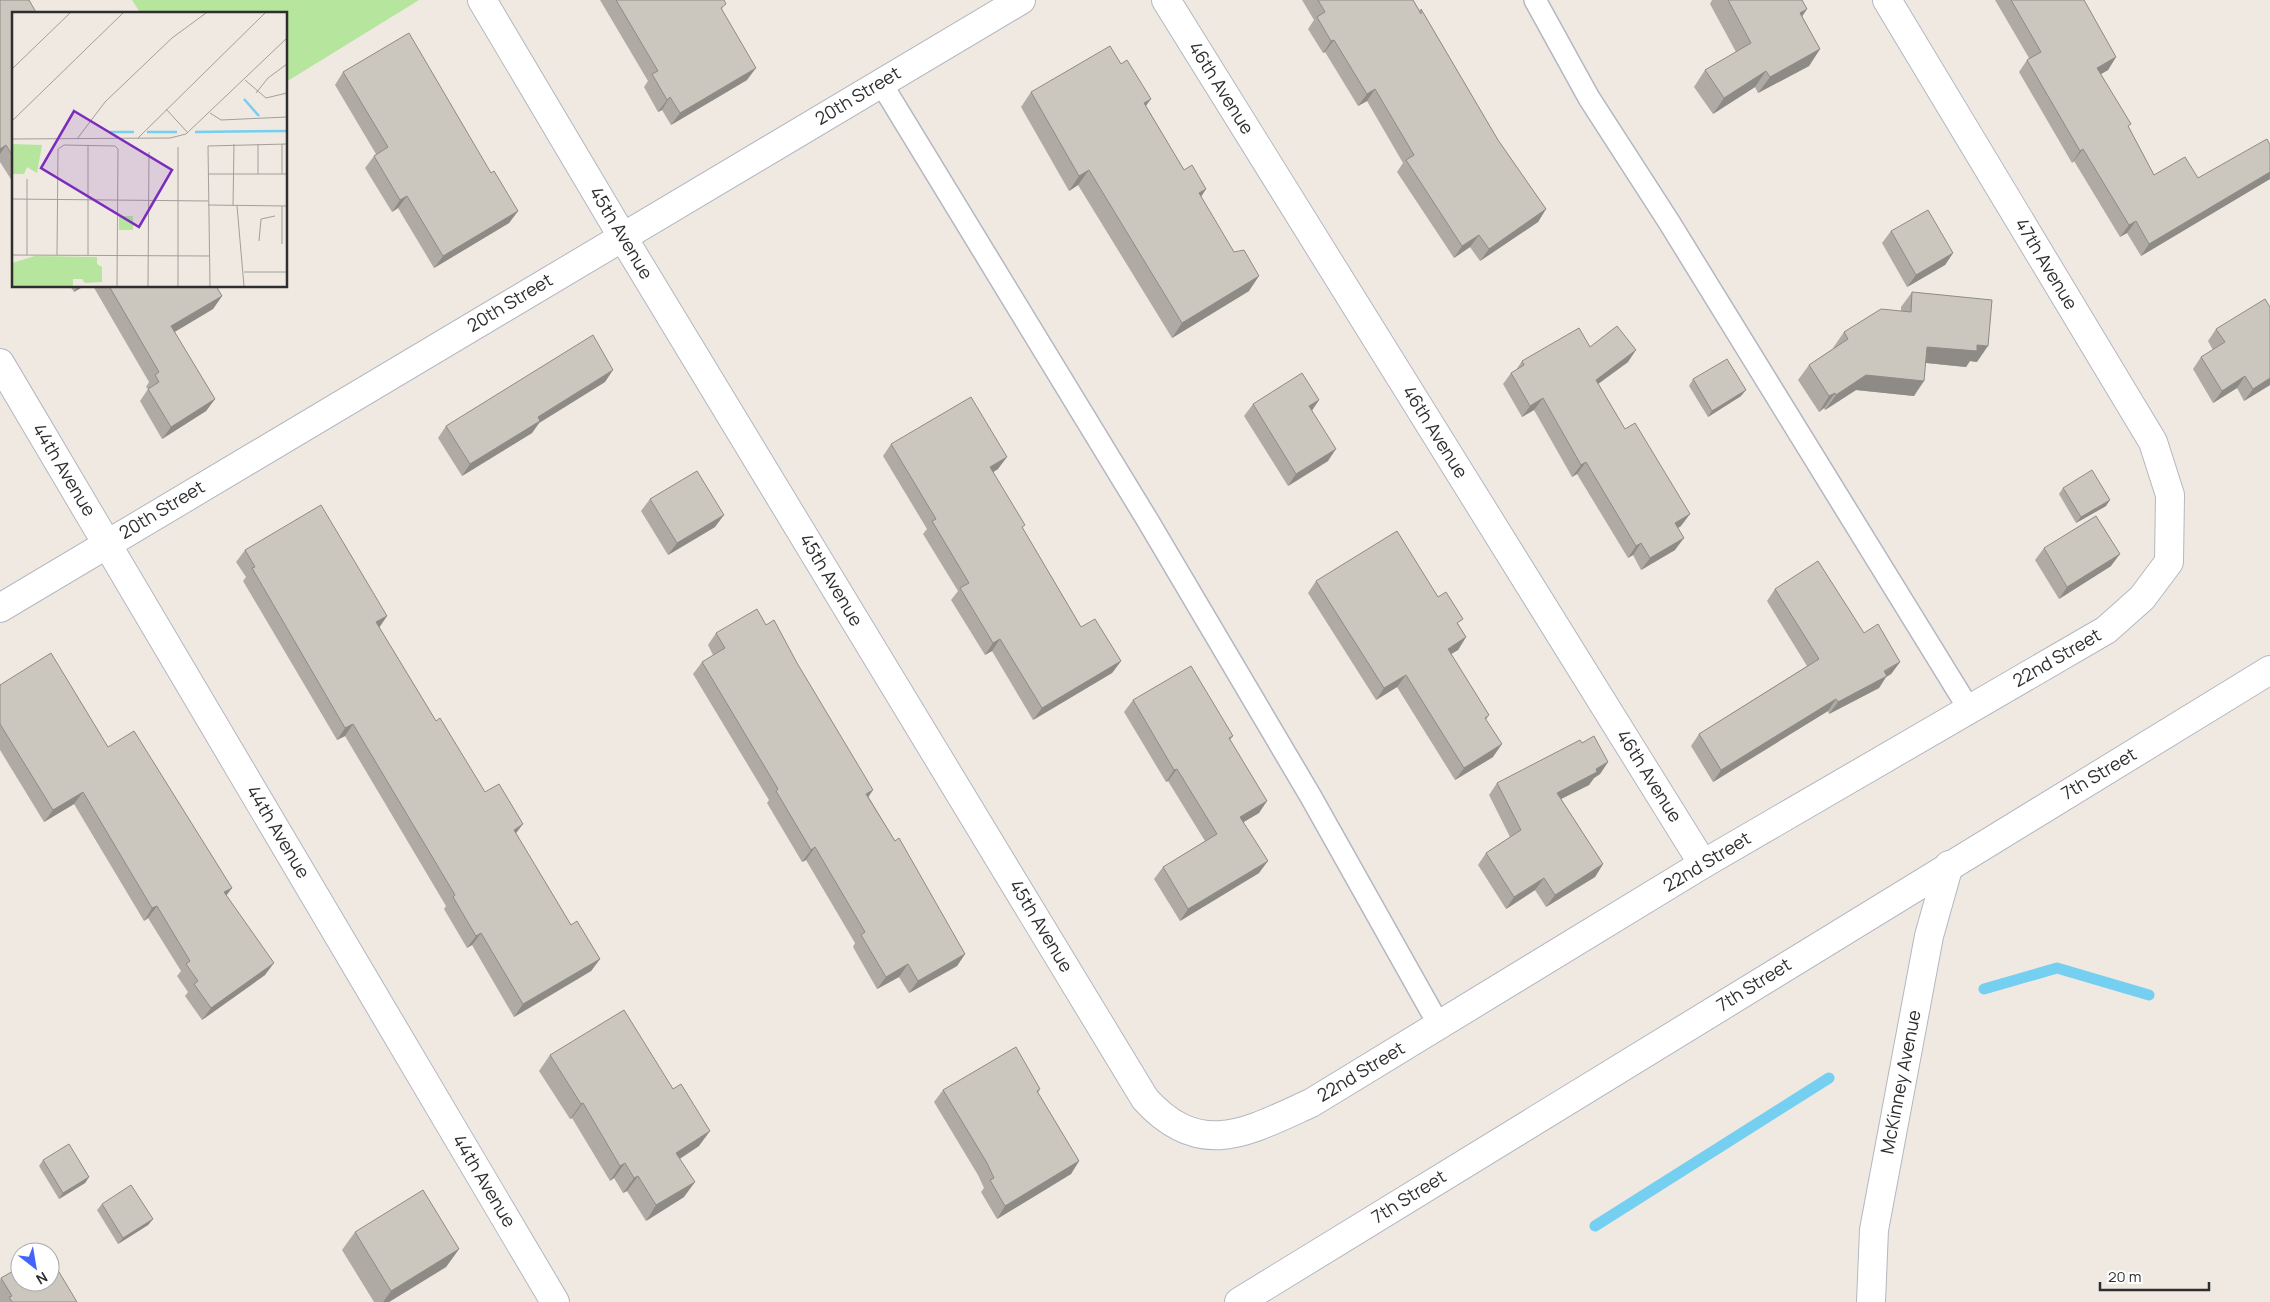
<svg xmlns="http://www.w3.org/2000/svg" width="2270" height="1302" font-family="Manrope,sans-serif">
<rect width="100%" height="100%" fill="#efe9e1"/>
<polygon fill="#b6e59e" points="132,0 419,0 286,82 286,14 141,14"/>
<g fill="none" stroke-linecap="round" stroke-linejoin="round">
<g stroke="#75cff0" stroke-width="11">
<polyline points="1984,989 2057,968 2149,995"/>
<polyline points="1595,1226 1829,1078"/>
</g>
<defs>
<g id="service">
<polyline points="1535,0 1589,98 1669,222 1969,709"/>
<polyline points="881,83 1148,521 1311,797 1439,1025"/>
</g>
<g id="minor">
<path d="M 482,0 L 622,236 L 1145,1099 C 1200,1160 1247,1132 1311,1103 L 1703,864 L 2106,630 L 2142,598 L 2169,562 L 2170,495 L 2153,442 L 1887,0"/>
<polyline points="1166,0 1703,864"/>
<polyline points="0,363 555,1302"/>
<polyline points="0,608 1021,0"/>
<polyline points="1239,1302 2270,670"/>
<polyline points="1871,1302 1874,1230 1929,936 1949,865"/>
</g>
</defs>
<use href="#service" stroke="#b4b7c1" stroke-width="24"/>
<use href="#minor" stroke="#b4b7c1" stroke-width="30"/>
<use href="#service" stroke="#fff" stroke-width="21"/>
<use href="#minor" stroke="#fff" stroke-width="28"/>
</g>
<g fill="#afaba4">
<polygon points="0,0 14,14 14,184 0,162"/>
<polygon points="600,0 724,0 722,10 747,80 671,125 662,110 658,112 644,87 648,81"/>
<polygon points="1302,0 1413,0 1420,11 1421,9 1498,140 1546,209 1538,222 1480,261 1470,247 1454,258 1397,172 1403,163 1367,101 1358,106 1325,52 1323,53 1308,29 1314,20"/>
<polygon points="1712,0 1802,0 1802,16 1820,49 1809,66 1758,93 1755,87 1713,114 1694,87 1705,70 1736,52 1710,4"/>
<polygon points="1995,0 2084,0 2116,57 2108,70 2101,74 2154,175 2198,178 2270,145 2270,179 2141,256 2127,233 2120,237 2074,161 2072,163 2019,72 2027,60 2029,58"/>
<polygon points="343,72 491,173 518,211 509,223 434,268 398,208 392,212 365,168 374,156 376,154 335,85"/>
<polygon points="1031,92 1146,106 1184,170 1206,189 1201,197 1249,291 1172,338 1078,185 1069,191 1021,107"/>
<polygon points="1891,231 1953,253 1945,265 1907,287 1882,243"/>
<polygon points="70,286 84,286 74,292"/>
<polygon points="93,286 216,286 222,296 213,309 174,332 215,399 206,411 162,439 140,401 148,389 146,387 149,382"/>
<polygon points="1912,292 1977,362 1970,361 1966,367 1926,363 1914,396 1856,390 1825,410 1824,408 1819,412 1798,380 1809,365 1834,348 1833,348 1844,332 1901,311 1901,307"/>
<polygon points="2216,329 2270,385 2244,401 2237,388 2213,403 2193,369 2201,357 2213,350 2208,341"/>
<polygon points="1590,347 1628,362 1598,384 1681,526 1678,528 1675,550 1641,570 1633,555 1628,558 1577,474 1572,477 1534,410 1522,417 1503,384 1511,373 1516,370 1522,361"/>
<polygon points="1693,379 1741,396 1708,417 1689,386"/>
<polygon points="605,382 539,423 532,433 462,476 438,438 446,426"/>
<polygon points="1319,400 1312,410 1328,461 1288,486 1244,416 1253,404"/>
<polygon points="891,444 998,469 993,472 1023,529 1081,627 1121,661 1112,673 1033,720 992,651 985,655 951,600 958,591 923,534 927,529 883,456"/>
<polygon points="2063,488 2106,506 2076,523 2059,494"/>
<polygon points="650,499 715,527 668,555 641,511"/>
<polygon points="2044,548 2111,566 2059,599 2035,560"/>
<polygon points="245,550 387,616 379,627 436,721 485,792 516,834 571,925 600,959 591,971 514,1017 472,945 467,948 444,909 446,906 345,736 337,740 243,581 246,577 236,562"/>
<polygon points="1316,581 1438,597 1459,625 1466,637 1458,650 1451,654 1489,715 1486,720 1493,757 1455,780 1397,687 1376,700 1308,593"/>
<polygon points="1775,589 1864,633 1900,662 1891,674 1886,677 1879,688 1829,714 1828,711 1713,782 1691,746 1699,734 1807,666 1767,601"/>
<polygon points="766,625 895,841 965,954 957,966 909,993 899,977 877,989 853,947 855,943 806,860 802,862 767,803 769,800 693,674 702,662 713,655 708,645 716,633"/>
<polygon points="0,685 108,747 232,888 226,895 265,975 202,1020 185,996 188,992 177,976 181,971 148,918 144,921 74,804 44,822 0,750"/>
<polygon points="1133,700 1233,736 1230,740 1259,813 1243,822 1259,873 1180,921 1154,879 1163,867 1205,841 1168,781 1166,782 1124,712"/>
<polygon points="1608,762 1600,774 1594,778 1589,785 1561,799 1603,864 1595,877 1546,907 1535,890 1506,909 1478,865 1486,853 1510,837 1489,795 1497,783"/>
<polygon points="550,1055 699,1146 680,1159 684,1197 646,1221 627,1191 623,1193 614,1178 610,1181 572,1118 570,1119 539,1071"/>
<polygon points="1040,1089 1038,1093 1079,1161 1071,1174 997,1219 981,1192 984,1188 978,1175 934,1102 943,1090"/>
<polygon points="43,1160 89,1177 85,1183 59,1199 39,1166"/>
<polygon points="102,1204 153,1219 148,1225 118,1244 97,1210"/>
<polygon points="355,1232 459,1249 446,1267 389,1302 374,1302 342,1250"/>
<polygon points="1,1278 77,1302 0,1302 0,1280"/>
</g>
<g fill="#8e8b86">
<polygon points="1807,9 1796,26 1800,13"/>
<polygon points="1334,40 1325,52 1323,53 1331,41"/>
<polygon points="1820,49 1809,66 1758,93 1770,77"/>
<polygon points="2116,57 2108,70 2089,81 2097,68"/>
<polygon points="756,68 747,80 671,125 680,113"/>
<polygon points="1766,71 1755,87 1713,114 1724,98"/>
<polygon points="1375,89 1367,101 1358,106 1367,94"/>
<polygon points="670,97 662,110 658,112 667,100"/>
<polygon points="1151,99 1140,114 1144,103"/>
<polygon points="6,145 0,154 0,149"/>
<polygon points="2083,149 2074,161 2072,163 2080,151"/>
<polygon points="1089,170 1078,185 1069,191 1079,176"/>
<polygon points="2270,172 2270,179 2141,256 2149,244"/>
<polygon points="1206,189 1196,204 1199,193"/>
<polygon points="407,196 398,208 392,212 400,200"/>
<polygon points="1546,209 1538,222 1480,261 1489,249"/>
<polygon points="518,211 509,223 434,268 443,256"/>
<polygon points="2136,221 2127,233 2120,237 2129,225"/>
<polygon points="1479,235 1470,247 1454,258 1462,246"/>
<polygon points="1953,253 1945,265 1907,287 1916,275"/>
<polygon points="1259,276 1249,291 1172,338 1182,323"/>
<polygon points="78,286 84,286 74,292"/>
<polygon points="222,296 213,309 163,339 171,326"/>
<polygon points="1977,345 1988,346 1977,362 1970,361 1966,367 1917,362 1927,347"/>
<polygon points="1636,350 1628,362 1587,392 1596,380"/>
<polygon points="613,370 605,382 539,423 532,433 462,476 470,464 538,417"/>
<polygon points="1866,375 1924,381 1914,396 1856,390 1825,410 1836,395"/>
<polygon points="2245,376 2237,388 2213,403 2222,391"/>
<polygon points="2270,378 2270,385 2244,401 2253,389"/>
<polygon points="1746,390 1741,396 1708,417 1712,411"/>
<polygon points="1835,393 1824,408 1819,412 1829,396"/>
<polygon points="1543,398 1534,410 1522,417 1530,406"/>
<polygon points="215,399 206,411 162,439 171,427"/>
<polygon points="1319,400 1311,412 1309,406"/>
<polygon points="1336,449 1328,461 1288,486 1296,474"/>
<polygon points="1007,457 998,469 982,479 990,467"/>
<polygon points="1586,462 1577,474 1572,477 1581,465"/>
<polygon points="2110,500 2106,506 2076,523 2081,517"/>
<polygon points="1690,514 1681,526 1666,535 1675,523"/>
<polygon points="724,515 715,527 668,555 677,543"/>
<polygon points="1684,538 1675,550 1641,570 1650,558"/>
<polygon points="1641,543 1633,555 1628,558 1636,546"/>
<polygon points="2120,554 2111,566 2059,599 2067,587"/>
<polygon points="387,616 379,628 376,622"/>
<polygon points="1466,637 1458,650 1439,661 1448,649"/>
<polygon points="1000,639 992,651 985,655 993,643"/>
<polygon points="1121,661 1112,673 1033,720 1042,708"/>
<polygon points="1900,662 1891,674 1886,677 1879,688 1829,714 1838,702"/>
<polygon points="1406,675 1397,687 1376,700 1384,688"/>
<polygon points="1836,699 1828,711 1713,782 1721,770"/>
<polygon points="353,724 345,736 337,740 345,728"/>
<polygon points="1502,744 1493,757 1455,780 1464,768"/>
<polygon points="1608,762 1600,774 1594,778 1589,785 1549,805 1557,793"/>
<polygon points="1177,769 1168,781 1166,782 1174,770"/>
<polygon points="873,790 865,802 866,794"/>
<polygon points="83,792 74,804 44,822 53,810"/>
<polygon points="1267,801 1259,813 1232,829 1240,817"/>
<polygon points="523,824 514,836 514,830"/>
<polygon points="815,847 806,860 802,862 811,850"/>
<polygon points="1268,861 1259,873 1180,921 1188,909"/>
<polygon points="1603,864 1595,877 1546,907 1555,895"/>
<polygon points="1544,878 1535,890 1506,909 1514,897"/>
<polygon points="232,888 223,900 224,892"/>
<polygon points="157,906 148,918 144,921 152,908"/>
<polygon points="481,933 472,945 467,948 476,936"/>
<polygon points="965,954 957,966 909,993 918,981"/>
<polygon points="600,959 591,971 514,1017 523,1004"/>
<polygon points="274,963 265,975 202,1020 211,1008"/>
<polygon points="908,964 899,977 877,989 886,977"/>
<polygon points="583,1103 572,1118 570,1119 581,1104"/>
<polygon points="710,1131 699,1146 665,1168 676,1153"/>
<polygon points="1079,1161 1071,1174 997,1219 1005,1206"/>
<polygon points="625,1163 614,1178 610,1181 620,1166"/>
<polygon points="638,1176 627,1191 623,1193 634,1178"/>
<polygon points="89,1177 85,1183 59,1199 63,1193"/>
<polygon points="695,1182 684,1197 646,1221 656,1205"/>
<polygon points="153,1219 148,1225 118,1244 123,1238"/>
<polygon points="459,1249 446,1267 389,1302 383,1302 391,1291"/>
</g>
<g fill="#cbc7bf" stroke="#8e8b86">
<polygon points="0,0 29,0 37,14 14,14 14,158 6,145 0,149"/>
<polygon points="616,0 724,0 726,4 721,8 756,68 680,113 670,97 667,100 652,74 658,71"/>
<polygon points="1318,0 1413,0 1421,14 1421,9 1498,140 1546,209 1489,249 1479,235 1462,246 1406,160 1414,155 1375,89 1367,94 1334,40 1331,41 1317,17 1325,12"/>
<polygon points="1728,0 1802,0 1807,9 1800,13 1820,49 1770,77 1766,71 1724,98 1705,70 1751,43"/>
<polygon points="2011,0 2084,0 2116,57 2097,68 2131,124 2128,126 2154,175 2185,157 2198,178 2267,139 2270,145 2270,172 2149,244 2136,221 2129,225 2083,149 2080,151 2027,60 2041,52"/>
<polygon points="409,33 491,173 494,171 518,211 443,256 407,196 400,200 374,156 388,147 343,72"/>
<polygon points="1110,46 1121,64 1127,60 1151,99 1144,103 1184,170 1192,165 1206,189 1199,193 1234,252 1244,250 1259,276 1182,323 1089,170 1079,176 1031,92"/>
<polygon points="1928,210 1953,253 1916,275 1891,231"/>
<polygon points="109,286 216,286 222,296 171,326 215,399 171,427 148,389 159,382 155,375 159,372"/>
<polygon points="1912,292 1992,300 1988,346 1977,345 1977,351 1927,347 1924,381 1866,375 1836,395 1835,393 1829,396 1809,365 1848,339 1844,332 1881,309 1911,312"/>
<polygon points="2265,299 2270,307 2270,378 2253,389 2245,376 2222,391 2201,357 2225,342 2216,329"/>
<polygon points="1617,326 1636,350 1596,380 1625,429 1635,423 1690,514 1675,523 1684,538 1650,558 1641,543 1636,546 1586,462 1581,465 1543,398 1530,406 1511,373 1524,365 1522,361 1579,328 1590,347"/>
<polygon points="593,335 613,370 538,417 540,421 470,464 446,426"/>
<polygon points="1727,359 1746,390 1712,411 1693,379"/>
<polygon points="1302,373 1319,400 1309,406 1336,449 1296,474 1253,404"/>
<polygon points="971,397 1007,457 990,467 1025,525 1022,527 1081,627 1095,619 1121,661 1042,708 1000,639 993,643 960,588 969,583 932,521 936,519 891,444"/>
<polygon points="2092,470 2110,500 2081,517 2063,488"/>
<polygon points="697,471 724,515 677,543 650,499"/>
<polygon points="321,505 387,616 376,622 436,721 440,718 485,792 499,784 523,824 514,830 571,925 577,921 600,959 523,1004 481,933 476,936 453,897 455,895 353,724 345,728 252,568 255,567 245,550"/>
<polygon points="2096,516 2120,554 2067,587 2044,548"/>
<polygon points="1397,531 1438,597 1446,592 1463,619 1457,623 1466,637 1448,649 1489,715 1485,718 1502,744 1464,768 1406,675 1384,688 1316,581"/>
<polygon points="1818,561 1864,633 1878,624 1900,662 1884,671 1887,676 1838,702 1836,699 1721,770 1699,734 1819,659 1775,589"/>
<polygon points="757,609 766,625 774,620 797,663 873,790 866,794 895,841 899,838 965,954 918,981 908,964 886,977 861,935 865,932 815,847 811,850 776,791 778,789 702,662 725,648 716,633"/>
<polygon points="51,653 108,747 134,731 232,888 224,892 274,963 211,1008 194,984 198,981 186,964 190,961 157,906 152,908 83,792 53,810 0,724 0,685"/>
<polygon points="1191,666 1233,736 1229,738 1267,801 1240,817 1268,861 1188,909 1163,867 1217,834 1177,769 1174,770 1133,700"/>
<polygon points="1594,736 1608,762 1596,769 1597,772 1557,793 1603,864 1555,895 1544,878 1514,897 1486,853 1521,830 1497,783 1580,740 1582,743"/>
<polygon points="624,1010 673,1089 681,1084 710,1131 676,1153 695,1182 656,1205 638,1176 634,1178 625,1163 620,1166 583,1103 581,1104 550,1055"/>
<polygon points="1016,1047 1040,1089 1037,1091 1079,1161 1005,1206 990,1180 994,1178 987,1163 943,1090"/>
<polygon points="69,1144 89,1177 63,1193 43,1160"/>
<polygon points="131,1185 153,1219 123,1238 102,1204"/>
<polygon points="423,1190 459,1249 391,1291 355,1232"/>
<polygon points="50,1257 77,1302 12,1302 9,1297 12,1296 1,1278 20,1267 20,1282 50,1282"/>
</g>
<g text-anchor="middle" stroke-width="5" stroke-linejoin="round" paint-order="stroke">
<g font-size="18" fill="#2e2e2e" stroke="#fff">
<text transform="translate(1221 88) rotate(58)" y="6">46th Avenue</text>
<text transform="translate(858 96) rotate(-31)" y="6">20th Street</text>
<text transform="translate(621 233) rotate(59)" y="6">45th Avenue</text>
<text transform="translate(2046 264) rotate(59)" y="6">47th Avenue</text>
<text transform="translate(510 303) rotate(-31)" y="6">20th Street</text>
<text transform="translate(1435 432) rotate(58)" y="6">46th Avenue</text>
<text transform="translate(64 470) rotate(59)" y="6">44th Avenue</text>
<text transform="translate(162 510) rotate(-31)" y="6">20th Street</text>
<text transform="translate(831 580) rotate(59)" y="6">45th Avenue</text>
<text transform="translate(2057 658) rotate(-30)" y="6">22nd Street</text>
<text transform="translate(2099 774) rotate(-31)" y="6">7th Street</text>
<text transform="translate(1649 776) rotate(58)" y="6">46th Avenue</text>
<text transform="translate(278 832) rotate(59)" y="6">44th Avenue</text>
<text transform="translate(1707 862) rotate(-31)" y="6">22nd Street</text>
<text transform="translate(1041 926) rotate(59)" y="6">45th Avenue</text>
<text transform="translate(1754 985) rotate(-32)" y="6">7th Street</text>
<text transform="translate(1361 1072) rotate(-31)" y="6">22nd Street</text>
<text transform="translate(1901 1082) rotate(-79)" y="6">McKinney Avenue</text>
<text transform="translate(484 1181) rotate(59)" y="6">44th Avenue</text>
<text transform="translate(1409 1197) rotate(-32)" y="6">7th Street</text>
</g>
</g>
<g transform="translate(12 12)">
<rect width="275" height="275" fill="#efe9e1"/>
<path d="M 0,132 L 30,133 L 25,161 L 15,155 L 12,162 L 0,162 ZM 107,204 L 121,204 L 121,218 L 107,218 ZM 23,244 L 85,245 L 85,252 L 90,255 L 90,270 L 73,271 L 70,267 L 61,267 L 61,274 L 0,274 L 0,251 Z" fill="#b6e59e"/>
<path fill="none" stroke="#75cff0" stroke-width="2.5" d="M 232,87 L 247,104M 98,120 L 122,120M 135,120 L 165,120M 183,120 L 275,119"/>
<path fill="none" stroke="#a29e99" stroke-width="1" d="M 0,57 L 58,1M 233,68 L 254,86 L 275,81M 244,81 L 256,66 L 275,52M 154,97 L 176,121M 198,101 L 209,108 L 275,105M 0,109 L 111,1M 126,126 L 253,1M 0,127 L 158,126 L 174,122 L 275,26M 65,127 L 93,90 L 160,26 L 194,1M 246,132 L 246,162M 270,132 L 270,162M 76,133 L 76,243M 196,162 L 275,162M 0,187 L 196,189M 196,193 L 275,194M 221,194 L 222,132M 225,194 L 232,274M 270,194 L 270,232M 247,229 L 249,207 L 263,204M 0,243 L 197,244M 15,243 L 15,167M 45,243 L 46,137 L 52,133 L 103,134 L 106,137 L 105,274M 232,260 L 275,260M 136,274 L 137,140M 166,274 L 166,135M 198,274 L 196,134 L 275,132"/>
<path fill="#7b2cbf" fill-opacity="0.15" stroke="#7b2cbf" stroke-width="2.5" d="M 62,99 L 160,158 L 127,215 L 29,156 Z"/>
<rect width="275" height="275" fill="none" stroke="#2e2e2e" stroke-width="2.5"/>
</g>
<g transform="translate(35 1267) rotate(149)"><circle r="24" fill="#ffffff" stroke="#ababab"/>
<path d="M0-4L9 19L0 12L-9 19Z" fill="#4264fb"/>
<text y="-8" font-size="14" font-weight="bold" text-anchor="middle" fill="#2e2e2e">N</text>
</g>
<path d="M2100 1282v8h109v-8" fill="none" stroke="#2e2e2e" stroke-width="2.5"/>
<text x="2108" y="1282" font-size="15" fill="#2e2e2e" stroke="#ffffff" stroke-width="4" paint-order="stroke">20 m</text>
</svg>
